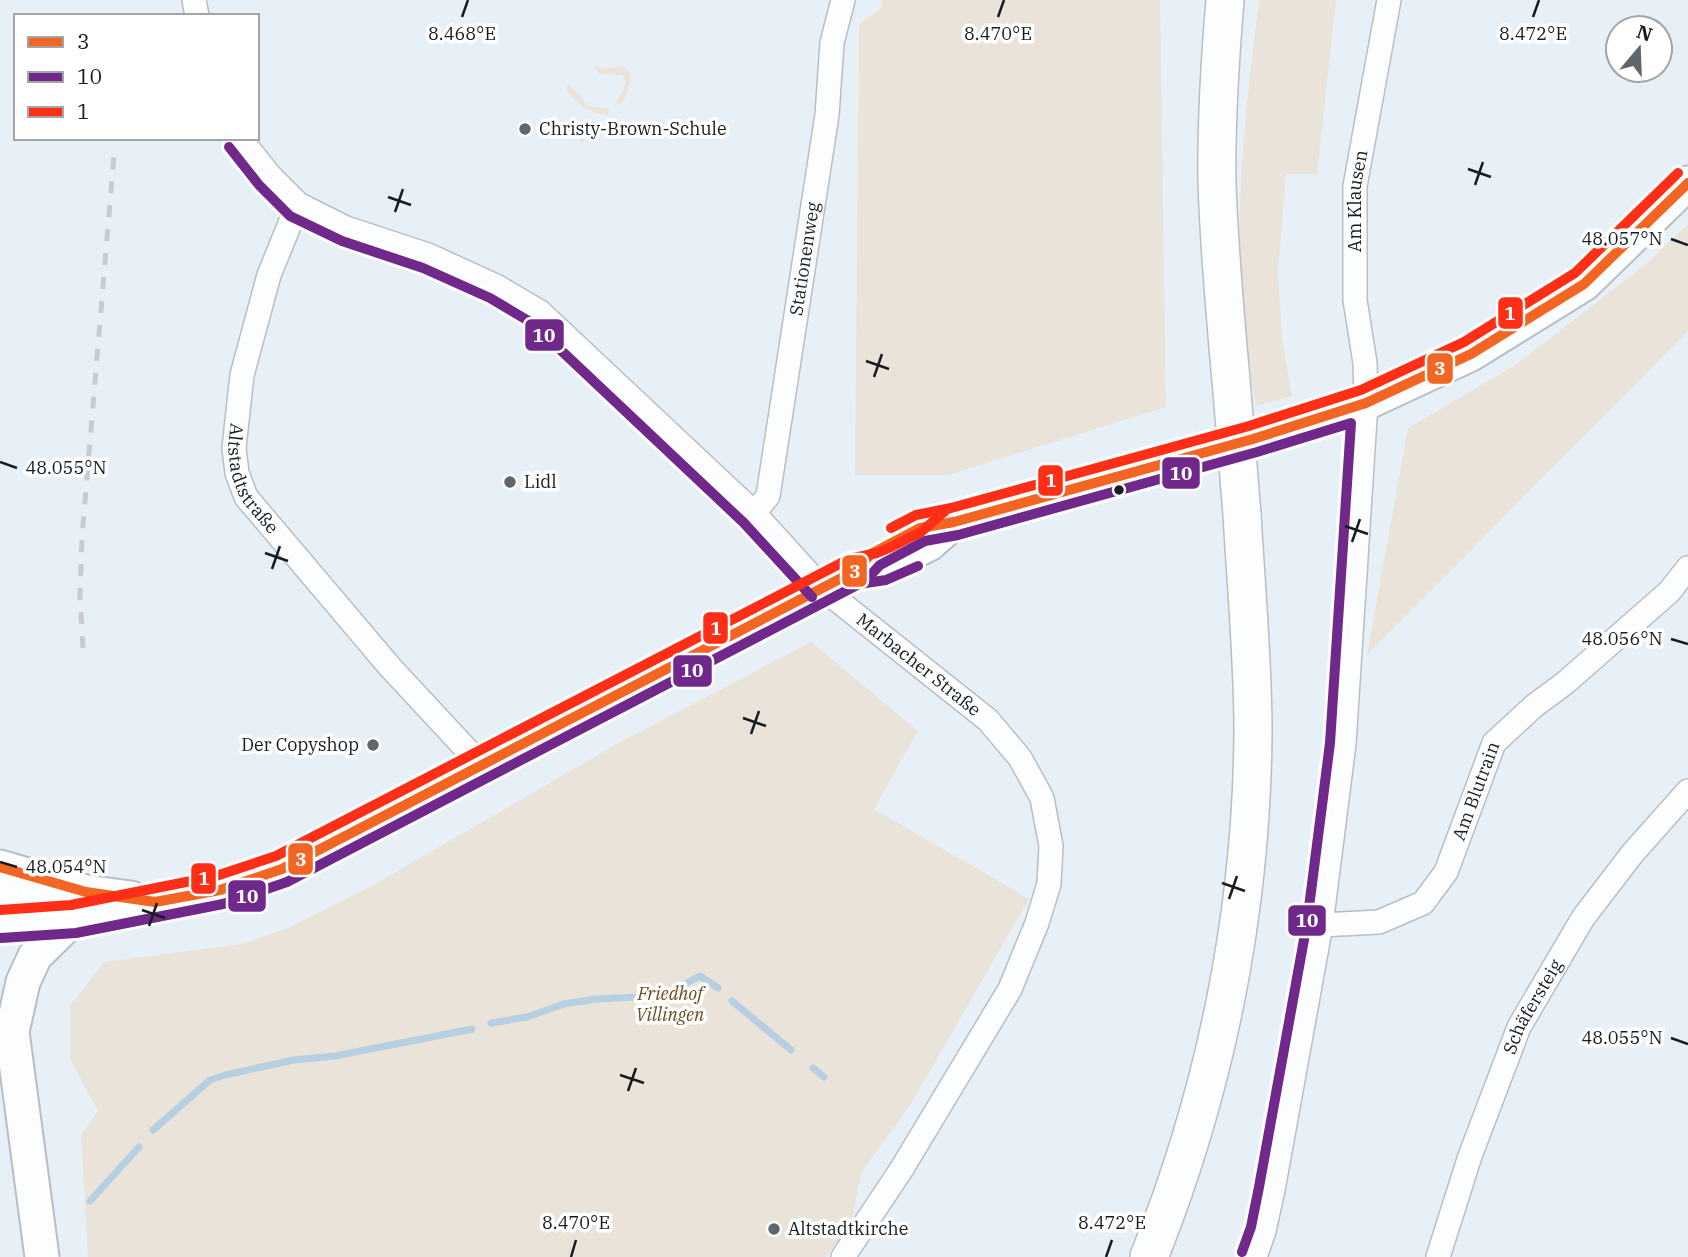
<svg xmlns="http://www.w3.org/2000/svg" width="1688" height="1257" font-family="'IBM Plex Serif',serif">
<rect width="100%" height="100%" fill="#e8f0f7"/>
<g fill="#e9e3da">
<polygon points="881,0 1160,0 1166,407 948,475 855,475 859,25 882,7"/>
<path d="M 1259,0 L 1336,0 L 1317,174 L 1286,174 L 1278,272 L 1282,337 L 1292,396 L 1256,406 C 1245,340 1237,270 1240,203 C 1242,135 1251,67 1259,0 Z"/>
<path d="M 596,65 L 606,69 C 640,58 631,86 621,105 L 616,103 L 626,83 L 625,78 L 622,75 L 600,74 L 594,68 Z"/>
<path d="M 568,85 L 578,93 L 588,106 L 608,108 L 609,113 L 607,115 C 587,111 578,106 566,89 Z"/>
<polygon points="589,122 611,125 615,128 612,131 586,134 582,145 578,136 581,128"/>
<polygon points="1688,224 1688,331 1367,655 1408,428 1514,366 1645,265"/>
<polygon points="811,642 918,731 874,809 1029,899 911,1104 861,1173 852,1221 826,1257 88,1257 81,1135 98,1111 70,1059 70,1006 104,962 242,944 288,928 375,884 624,740"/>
</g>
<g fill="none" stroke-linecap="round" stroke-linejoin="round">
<g stroke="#b8cee1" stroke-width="7">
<polyline points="732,1001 791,1050"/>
<polyline points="491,1023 527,1017 564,1004 596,999 662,996 700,976 718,988"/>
<polyline points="813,1068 824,1077"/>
<polyline points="153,1130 210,1080 225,1075 294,1060 335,1056 472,1029"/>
<polyline points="90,1201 139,1147"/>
</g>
<defs>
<g id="street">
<polyline points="194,0 197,16"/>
<path id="s1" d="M 240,138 L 270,176 L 298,204 L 346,228 L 428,255 L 496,286 L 540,312 L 754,513 L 822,588 L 988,720 L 1020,758 L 1042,798 L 1051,846 L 1049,884 L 1037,923 L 1010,989 L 901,1170 L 843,1257"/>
<path id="s2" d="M 298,204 L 269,275 L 242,375 L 234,448 L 237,473 L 246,497 L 390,667 L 482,766"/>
<path id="s3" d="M 754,513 L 768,496 L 827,115 L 832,43 L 843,0"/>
<path id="s4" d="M 1321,925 L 1379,922 L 1423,903 L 1446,872 L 1494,743 L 1534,706 L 1565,683 L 1669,592 L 1688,568"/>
<path id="s5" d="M 1255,1257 L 1264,1231 L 1273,1190 L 1321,925 L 1344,744 L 1366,403 L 1365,363 L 1355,300 L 1355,186 L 1389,0"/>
<path id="s6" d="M 1438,1257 L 1470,1156 L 1519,1027 L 1583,918 L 1632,854 L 1688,791"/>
</g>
<g id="secondary">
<polyline points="932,526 954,522 1253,439 1366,403 1471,354 1584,284 1688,183"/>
<polyline points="0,867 86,892 131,898"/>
<polyline points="0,895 55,893"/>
<polyline points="0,924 73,919 220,890 282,869 822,588 855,571 881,567 895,561 929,544 954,522"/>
<polyline points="42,1257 12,1032 23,982 35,956 73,919"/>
</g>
<g id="primary">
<path d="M 1225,0 C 1220,60 1216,121 1217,182 C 1219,248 1225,314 1231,380"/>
<path d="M 1149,1257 C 1216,1090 1252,911 1253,731 C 1253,659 1246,586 1242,514"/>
</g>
</defs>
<use href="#street" stroke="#b8bec3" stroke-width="26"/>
<use href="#secondary" stroke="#b8bec3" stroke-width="37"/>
<use href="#primary" stroke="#b8bec3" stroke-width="40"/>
<use href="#street" stroke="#fcfdfe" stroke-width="23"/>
<use href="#secondary" stroke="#fcfdfe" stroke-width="33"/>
<use href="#primary" stroke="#fcfdfe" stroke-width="37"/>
<polyline stroke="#c9cbce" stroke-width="5" stroke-dasharray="12 12" stroke-linecap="butt" points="83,648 80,596 82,537 114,155"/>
<defs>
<polyline id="primary-bridge" points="1231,380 1242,514"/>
</defs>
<use href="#primary-bridge" stroke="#b8bec3" stroke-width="40" stroke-linecap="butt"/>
<use href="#primary-bridge" stroke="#fcfdfe" stroke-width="37"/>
<defs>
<polyline id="bus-1" points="0,867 86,892 155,902 220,890 282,869 855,571 871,554 920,528 954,522 1253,439 1366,403 1471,354 1584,284 1688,183"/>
<g id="bus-2">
<polyline points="229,147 259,185 290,216 342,241 423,268 490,298 532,323 744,523 812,597"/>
<polyline points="865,581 880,565 925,541 958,535 1257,452 1351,423 1330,743 1307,923 1259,1187 1251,1227 1242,1252"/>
<polyline points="1,938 76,933 223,904 287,882 859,584 886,580 918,566"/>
</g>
<g id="bus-3">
<polyline points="891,528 916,515 951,508 1249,426 1361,390 1464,342 1575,273 1678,173"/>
<polyline points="0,910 71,905 216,876 276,856 849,559 877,553 889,548 921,532 945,511"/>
</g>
</defs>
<use href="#bus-1" stroke="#fff" stroke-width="16"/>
<use href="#bus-2" stroke="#fff" stroke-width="16"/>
<use href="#bus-3" stroke="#fff" stroke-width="16"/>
<use href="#bus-1" stroke="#f26522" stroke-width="10"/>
<use href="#bus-2" stroke="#71288b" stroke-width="10"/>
<use href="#bus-3" stroke="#ff2e17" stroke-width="10"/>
</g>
<path fill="none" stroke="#171c20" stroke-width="2.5" d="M 462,17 L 468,0M 998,17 L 1004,0M 1533,17 L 1539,0M 1468,169 L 1491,177M 1475,185 L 1483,162M 388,197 L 411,205M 395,212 L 403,189M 1671,239 L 1688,245M 866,361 L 889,369M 874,377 L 882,354M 0,462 L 17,468M 1345,526 L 1368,534M 1352,542 L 1360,519M 265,553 L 288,561M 272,569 L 280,546M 1671,639 L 1688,644M 743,718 L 766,726M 751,734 L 759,711M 0,862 L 17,867M 1222,883 L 1245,891M 1229,899 L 1237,876M 142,910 L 165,918M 149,926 L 157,903M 1671,1038 L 1688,1044M 620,1075 L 644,1083M 628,1091 L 636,1068M 571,1257 L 576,1240M 1106,1257 L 1112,1240"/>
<g fill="#60666b" stroke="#fff" stroke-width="2.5">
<circle cx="525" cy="129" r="7"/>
<circle cx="510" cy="482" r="7"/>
<circle cx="373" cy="745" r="7"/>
<circle cx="774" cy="1229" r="7"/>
</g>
<circle fill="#171c20" stroke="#fff" stroke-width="2.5" cx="1119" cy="490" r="6"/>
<g text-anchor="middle" stroke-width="7" stroke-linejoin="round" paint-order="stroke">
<g font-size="18" fill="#171c20" stroke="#fff" text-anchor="start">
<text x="539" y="135">Christy-Brown-Schule</text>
<text x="524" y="488">Lidl</text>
<text x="359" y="751" text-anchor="end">Der Copyshop</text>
<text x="788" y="1235">Altstadtkirche</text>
</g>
<g font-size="18" fill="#171c20" stroke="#fff">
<text dy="6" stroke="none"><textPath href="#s5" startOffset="1066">Am Klausen</textPath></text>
<text dy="6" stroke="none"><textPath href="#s3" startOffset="262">Stationenweg</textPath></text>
<text dy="6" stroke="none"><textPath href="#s2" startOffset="289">Altstadtstraße</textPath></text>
<text dy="6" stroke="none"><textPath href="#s1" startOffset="872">Marbacher Straße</textPath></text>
<text dy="6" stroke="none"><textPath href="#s4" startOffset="231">Am Blutrain</textPath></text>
<text dy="6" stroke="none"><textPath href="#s6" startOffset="268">Schäfersteig</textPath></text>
</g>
<g font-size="18" font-style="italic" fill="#6a4c1d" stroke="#fff">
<text x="670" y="1000">Friedhof<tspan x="670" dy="21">Villingen</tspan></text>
</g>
</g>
<g font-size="18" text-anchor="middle" fill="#171c20" stroke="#fff" stroke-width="7" stroke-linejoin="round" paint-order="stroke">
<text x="462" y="40">8.468°E</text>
<text x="998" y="40">8.470°E</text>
<text x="1533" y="40">8.472°E</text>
<text x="1622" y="245">48.057°N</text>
<text x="66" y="474">48.055°N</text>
<text x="1622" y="645">48.056°N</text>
<text x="66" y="873">48.054°N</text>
<text x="1622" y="1044">48.055°N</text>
<text x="576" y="1229">8.470°E</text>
<text x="1112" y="1229">8.472°E</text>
</g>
<g stroke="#fff" stroke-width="2.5">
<rect x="1497" y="296" width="27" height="34" rx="7" fill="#ff2e17"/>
<rect x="524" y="318" width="41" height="34" rx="7" fill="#71288b"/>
<rect x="1426" y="352" width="28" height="33" rx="7" fill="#f26522"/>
<rect x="1161" y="456" width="40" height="34" rx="7" fill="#71288b"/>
<rect x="1037" y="464" width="27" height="33" rx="7" fill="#ff2e17"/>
<rect x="841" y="554" width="27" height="34" rx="7" fill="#f26522"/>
<rect x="702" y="611" width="27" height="34" rx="7" fill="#ff2e17"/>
<rect x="672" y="654" width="41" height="34" rx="7" fill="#71288b"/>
<rect x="287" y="842" width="27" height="34" rx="7" fill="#f26522"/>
<rect x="190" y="862" width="27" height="33" rx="7" fill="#ff2e17"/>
<rect x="227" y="879" width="40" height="34" rx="7" fill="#71288b"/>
<rect x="1287" y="904" width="40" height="33" rx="7" fill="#71288b"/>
</g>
<g font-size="19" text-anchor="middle" font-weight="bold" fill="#fff">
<text x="1510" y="320">1</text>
<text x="544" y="342">10</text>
<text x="1440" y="375">3</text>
<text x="1181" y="480">10</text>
<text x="1051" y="487">1</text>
<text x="855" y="578">3</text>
<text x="716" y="635">1</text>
<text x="692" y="677">10</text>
<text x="301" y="866">3</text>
<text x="204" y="885">1</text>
<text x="247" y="903">10</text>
<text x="1307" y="927">10</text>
</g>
<rect x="14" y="14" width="245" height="126" fill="#ffffff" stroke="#a2a4a6" stroke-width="2"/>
<rect x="28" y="37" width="35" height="10" fill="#f26522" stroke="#a2a4a6" stroke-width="2"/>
<text x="77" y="49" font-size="21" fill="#171c20">3</text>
<rect x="28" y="72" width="35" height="10" fill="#71288b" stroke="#a2a4a6" stroke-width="2"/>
<text x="77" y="84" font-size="21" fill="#171c20">10</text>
<rect x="28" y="107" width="35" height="10" fill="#ff2e17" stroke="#a2a4a6" stroke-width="2"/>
<text x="77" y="119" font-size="21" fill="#171c20">1</text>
<g transform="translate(1639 49) rotate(19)"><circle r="33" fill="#ffffff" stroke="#a2a4a6" stroke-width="2"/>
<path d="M0-5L12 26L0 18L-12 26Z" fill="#60666b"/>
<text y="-10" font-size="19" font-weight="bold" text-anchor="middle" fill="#171c20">N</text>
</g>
</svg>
